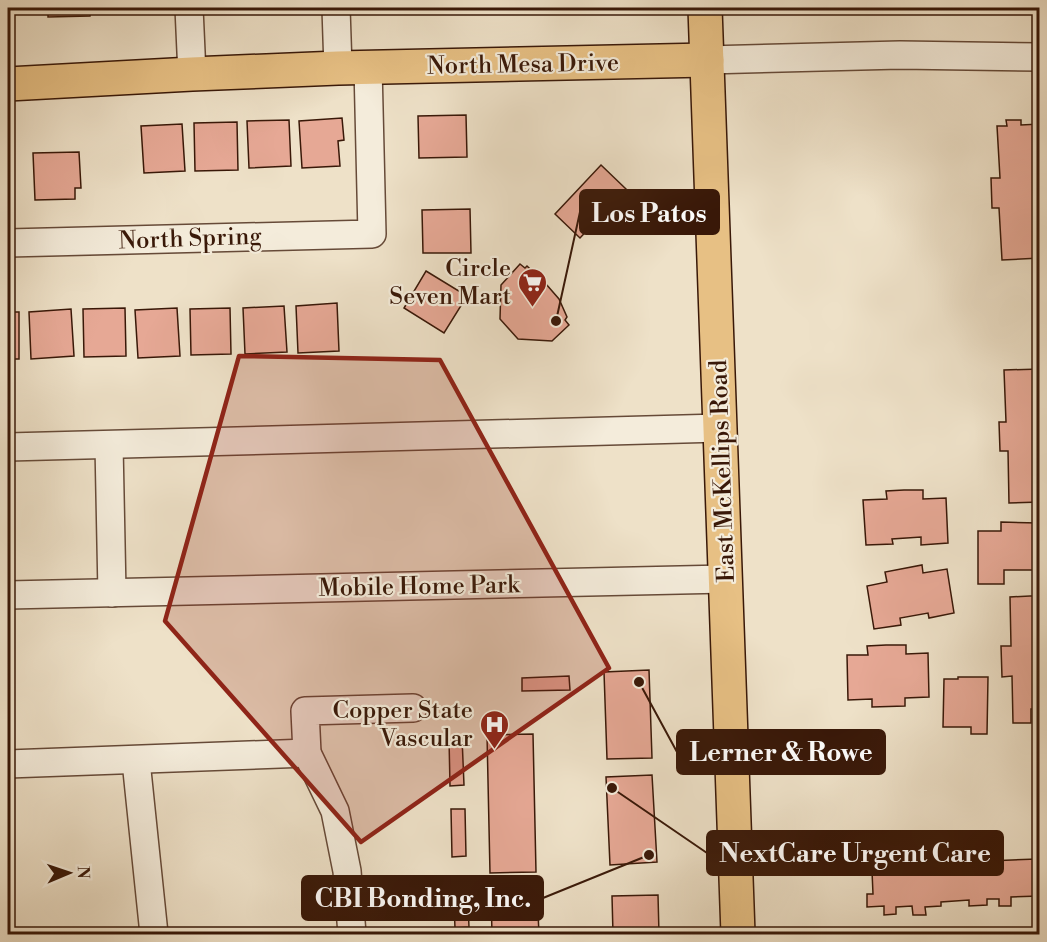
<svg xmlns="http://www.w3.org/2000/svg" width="1047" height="942" font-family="'Libre Bodoni',serif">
<rect width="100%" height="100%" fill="#eee1c8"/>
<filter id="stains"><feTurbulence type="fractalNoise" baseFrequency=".00333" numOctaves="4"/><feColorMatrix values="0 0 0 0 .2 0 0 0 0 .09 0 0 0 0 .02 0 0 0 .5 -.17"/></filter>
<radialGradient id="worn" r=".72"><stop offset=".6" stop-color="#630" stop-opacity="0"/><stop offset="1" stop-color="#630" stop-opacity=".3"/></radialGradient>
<g fill="#e6a895" stroke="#391808" stroke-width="1.5">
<polygon points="48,8 90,8 90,16 48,17"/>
<polygon points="466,115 467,157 419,158 418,116"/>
<polygon points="342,118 344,140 338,141 340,166 302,168 299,121"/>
<polygon points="289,120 291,166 249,168 247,121"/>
<polygon points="1006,120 1021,120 1021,125 1040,124 1040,258 1002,260 999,208 992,208 991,178 1000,178 997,126 1007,126"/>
<polygon points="237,122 238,170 195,171 194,123"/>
<polygon points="182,124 185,171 144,173 141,126"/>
<polygon points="79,152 81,188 75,188 75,199 35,200 33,153"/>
<polygon points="601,165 626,189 580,238 555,214"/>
<polygon points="470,209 471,253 423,253 422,210"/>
<polygon points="520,264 525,268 527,266 546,284 559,299 567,317 565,320 569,325 552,341 518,339 500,319 501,285"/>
<polygon points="426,271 467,296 444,333 404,308"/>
<polygon points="337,303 339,351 298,353 296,306"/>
<polygon points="284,306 287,352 245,354 243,308"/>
<polygon points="125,308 126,356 84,357 83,309"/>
<polygon points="177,308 180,356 138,358 135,310"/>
<polygon points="230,308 231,354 191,355 190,309"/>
<polygon points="71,309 74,356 31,359 29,312"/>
<rect x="8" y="312" width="11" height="47"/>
<polygon points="1040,369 1040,502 1009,503 1008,451 1000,451 999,422 1006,422 1004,370"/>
<polygon points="904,490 923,490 923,499 946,498 948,543 921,545 921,537 892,539 893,544 866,545 863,500 887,499 886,491"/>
<polygon points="1001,522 1038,523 1038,532 1040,532 1040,576 1034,576 1034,570 1004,570 1004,584 978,584 978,531 1001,531"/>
<polygon points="922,565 923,573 947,569 954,613 929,618 928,613 900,618 901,625 874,629 867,586 887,582 885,572"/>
<polygon points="1030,596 1040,596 1040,709 1031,709 1031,723 1013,723 1012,676 1002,677 1001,646 1011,646 1010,597"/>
<polygon points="886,645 906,645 906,654 928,653 929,697 905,698 905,706 872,707 872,699 848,700 847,655 868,655 867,646"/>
<polygon points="649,670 652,758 607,759 604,672"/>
<polygon points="569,676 570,690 522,691 522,678"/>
<polygon points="958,677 988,677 987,734 971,734 971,727 943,727 944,679 958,679"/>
<polygon points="533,734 536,872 490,873 487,735"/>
<polygon points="462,737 464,785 450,786 449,738"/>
<polygon points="652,775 657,862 610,865 606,777"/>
<polygon points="451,809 465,809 466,856 452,857"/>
<polygon points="1037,859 1039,896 1011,897 1011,906 999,906 999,899 987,899 987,905 969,906 969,900 941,902 941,906 925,907 926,915 913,915 912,906 896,907 896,914 884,915 884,906 867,907 867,894 873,894 872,871 940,867 940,863"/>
<polygon points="453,880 467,880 469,927 455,928"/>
<polygon points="537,892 539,934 492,934 491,894"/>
<polygon points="658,895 659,934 613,934 612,896"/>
</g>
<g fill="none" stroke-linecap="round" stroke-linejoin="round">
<defs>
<g id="minor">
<polyline points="189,8 192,74"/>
<polyline points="336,8 338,68"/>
<polyline points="707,60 900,55 1040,57"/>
<polyline points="8,243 372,234 368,67"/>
<polyline points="109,445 112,593"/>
<polyline points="8,447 720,428"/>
<polyline points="8,595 726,579"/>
<polyline points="136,761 154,934"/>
<polyline points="8,764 307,753"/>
<polyline points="352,934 347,871 335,811 307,753 305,711 413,708"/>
</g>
<g id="major">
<polyline points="705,8 738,934"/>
<polyline points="8,84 192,74 338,68 707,60"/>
</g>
</defs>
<use href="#minor" stroke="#664a38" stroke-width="30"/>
<use href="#major" stroke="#391808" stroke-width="36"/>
<use href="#minor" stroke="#f4ecdb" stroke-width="27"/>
<use href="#major" stroke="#e7c084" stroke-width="33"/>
</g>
<path fill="#8f2418" fill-opacity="0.2" stroke="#8f2418" stroke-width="4.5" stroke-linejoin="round" d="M 239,356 L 440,360 L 609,668 L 361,842 L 165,621 Z"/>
<defs>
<symbol id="supermarket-pin" viewBox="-11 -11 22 30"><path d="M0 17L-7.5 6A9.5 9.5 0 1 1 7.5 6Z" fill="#8f2418" stroke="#f4ecdb"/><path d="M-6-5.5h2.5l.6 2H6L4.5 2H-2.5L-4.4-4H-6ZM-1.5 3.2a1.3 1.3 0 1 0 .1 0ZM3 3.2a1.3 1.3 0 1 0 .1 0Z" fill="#fff"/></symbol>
<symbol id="hospital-pin" viewBox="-11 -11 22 30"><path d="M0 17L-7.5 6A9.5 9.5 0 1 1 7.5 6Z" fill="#8f2418" stroke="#f4ecdb"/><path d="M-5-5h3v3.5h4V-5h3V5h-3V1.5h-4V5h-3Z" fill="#fff"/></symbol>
</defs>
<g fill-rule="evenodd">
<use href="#supermarket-pin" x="516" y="266" width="33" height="45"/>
<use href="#hospital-pin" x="478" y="708" width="33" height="45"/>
</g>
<g text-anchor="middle" stroke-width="4.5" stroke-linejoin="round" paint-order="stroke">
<g font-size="24" fill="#391808" stroke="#f4ecdb">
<text transform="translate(523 64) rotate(-1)" y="8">North Mesa Drive</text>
<text transform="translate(190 238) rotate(-2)" y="8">North Spring</text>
<text transform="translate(722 471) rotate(-92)" y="8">East McKellips Road</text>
<text transform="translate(419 586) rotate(-1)" y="8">Mobile Home Park</text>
</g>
<g font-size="24" fill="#391808" stroke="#f4ecdb" text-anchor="end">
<text x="511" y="276">Circle<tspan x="511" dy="28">Seven Mart</tspan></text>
<text x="473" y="718">Copper State<tspan x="473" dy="28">Vascular</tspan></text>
</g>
</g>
<path fill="none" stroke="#391808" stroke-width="2" d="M556 321L580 212M639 682L677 752M612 788L707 853M649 855L543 898"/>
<g fill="#391808" stroke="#f4ecdb" stroke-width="2">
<circle cx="556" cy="321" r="6"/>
<circle cx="639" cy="682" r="6"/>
<circle cx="612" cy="788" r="6"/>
<circle cx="649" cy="855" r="6"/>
</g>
<g fill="#391808" stroke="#391808" stroke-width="2">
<rect x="580" y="190" width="139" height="44" rx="6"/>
<rect x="677" y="730" width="208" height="44" rx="6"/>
<rect x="707" y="831" width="296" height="44" rx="6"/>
<rect x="302" y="876" width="241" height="44" rx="6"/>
</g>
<g font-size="26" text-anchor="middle" font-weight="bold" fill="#fff">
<text x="649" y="222">Los Patos</text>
<text x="781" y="761">Lerner &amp; Rowe</text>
<text x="855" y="862">NextCare Urgent Care</text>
<text x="423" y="907">CBI Bonding, Inc.</text>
</g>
<rect width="1047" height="942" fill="none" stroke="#eee1c8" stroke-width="30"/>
<rect x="9" y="9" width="1029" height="924" fill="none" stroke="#391808" stroke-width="3"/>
<rect x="15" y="15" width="1017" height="912" fill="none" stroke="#391808" stroke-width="1.5"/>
<g transform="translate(69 873) rotate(88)" stroke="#f4ecdb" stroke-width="4.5" paint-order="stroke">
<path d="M0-4.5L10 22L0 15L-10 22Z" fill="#391808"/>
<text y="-9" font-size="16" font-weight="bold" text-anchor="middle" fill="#391808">N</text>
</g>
<rect width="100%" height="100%" filter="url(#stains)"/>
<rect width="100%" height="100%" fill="url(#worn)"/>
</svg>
